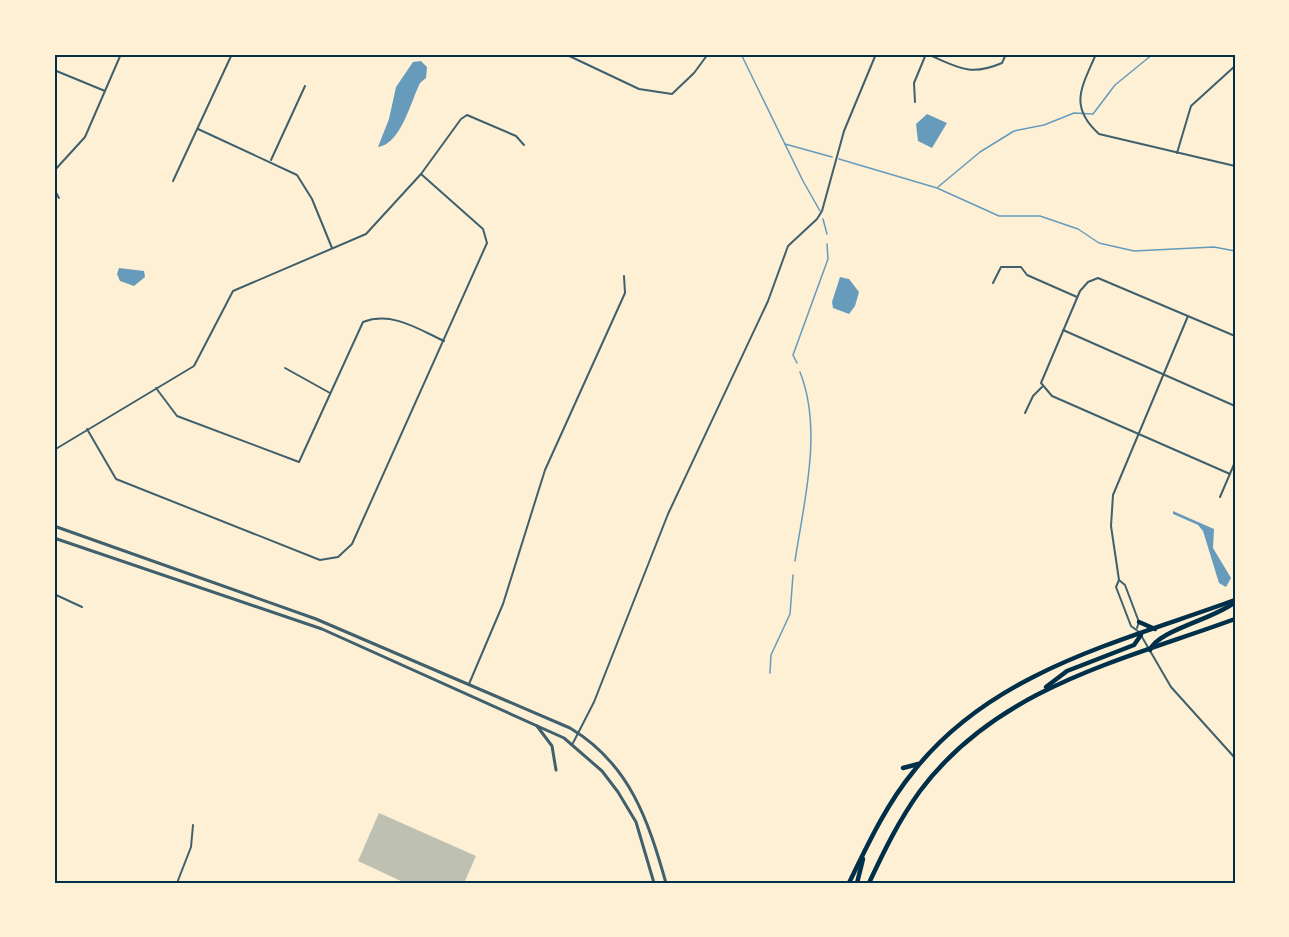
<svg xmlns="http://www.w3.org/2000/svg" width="1289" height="937" font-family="'Titillium Web',sans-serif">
<rect width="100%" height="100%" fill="#fdf0d5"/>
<g fill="#669bbc">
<path d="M 421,61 L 427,67 L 426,78 L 420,83 C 411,101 401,144 378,147 L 389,119 L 396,87 L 413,62 Z"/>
<polygon points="927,114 947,123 932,148 918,141 916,124"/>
<polygon points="119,268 144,271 145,277 134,286 120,281 117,274"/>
<polygon points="840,277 849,279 859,292 855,306 849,314 833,308 832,302"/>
<polygon points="1173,511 1214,529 1213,548 1231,578 1226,587 1219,583 1203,531 1198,525 1173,514"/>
</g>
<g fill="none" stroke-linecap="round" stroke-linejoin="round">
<g stroke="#669bbc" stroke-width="1.5">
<polyline points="741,54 803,181 820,211"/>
<polyline points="785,144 832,157"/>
<polyline points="839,159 937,188 999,216 1040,216 1078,229 1099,243 1134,251 1214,247 1235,251"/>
<polyline points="938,187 980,152 1014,131 1044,125 1074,113 1093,114 1115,85 1153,54"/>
<polyline points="823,219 827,234"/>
<polyline points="797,363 793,355 828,259 827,244"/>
<path d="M 795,561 C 804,501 823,430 800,372"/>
<polyline points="770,673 771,655 790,614 793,575"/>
</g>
</g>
<polygon fill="#bec0b2" points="379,813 476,856 464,883 405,883 358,861"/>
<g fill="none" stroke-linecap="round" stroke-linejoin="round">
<g stroke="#3f606c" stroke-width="2">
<polyline points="565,54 639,89 672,94 694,73 708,54"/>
<path d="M 927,54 C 958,67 969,77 1002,63 L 1006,54"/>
<path d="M 1096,54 C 1082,87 1068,106 1099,134 L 1235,166"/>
<polyline points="805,56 806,54"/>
<polyline points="54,70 105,91"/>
<polyline points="915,102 914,83 926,54"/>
<polyline points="198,129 297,175 312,199 332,248"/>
<polyline points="1177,153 1191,106 1235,66"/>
<polyline points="271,160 305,86"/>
<polyline points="54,171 85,137 121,54"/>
<polyline points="173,181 232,54"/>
<polyline points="54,189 59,198"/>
<polyline points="993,283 1001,267 1021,267 1027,275 1077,297"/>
<polyline points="1063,330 1235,406"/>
<polyline points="285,368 330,393"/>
<path d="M 156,388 L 177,416 L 299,462 L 363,322 C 392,311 418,329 444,341"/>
<polyline points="1025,413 1033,396 1042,387"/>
<polyline points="87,429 116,479 320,560 338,557 352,544 487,243 483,229 421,174"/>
<polyline points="54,450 194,366 233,291 366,234 421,174 461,119 467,115 516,136 524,145"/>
<polyline points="1230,474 1052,396 1041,383 1080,291 1088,282 1098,278 1235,336"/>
<polyline points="1220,497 1235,462"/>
<polyline points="1119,580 1125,585 1139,622 1137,628"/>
<polyline points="54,594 82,607"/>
<polyline points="1139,632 1131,626 1116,587 1119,580 1111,526 1113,495 1188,316"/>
<polyline points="1142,637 1171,687 1235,758"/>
<polyline points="469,684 503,604 545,470 625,293 624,276"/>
<polyline points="573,743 594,702 668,514 768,301 788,246 817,219 822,211 844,131 876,54"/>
<polyline points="177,883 191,847 193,825"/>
</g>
<g stroke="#3f606c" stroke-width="3">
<path d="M 54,526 L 316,619 L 570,728 C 630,764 648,820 666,883"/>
<polyline points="54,538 322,629 564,738 602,771 618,792 636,822 654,883"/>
<polyline points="537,726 552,746 556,770"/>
</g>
<g stroke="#003049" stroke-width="4.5">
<polyline points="1139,622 1155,629"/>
<path d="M 1150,650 C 1158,630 1215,619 1235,602"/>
<polyline points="1046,687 1067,671 1134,645 1141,635"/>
<polyline points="903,768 918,764"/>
<path d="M 849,883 C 868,844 886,805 913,772 C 992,671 1120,642 1235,600"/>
<polyline points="857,883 863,859"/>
<path d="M 869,883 C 884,851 899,820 920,791 C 997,688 1120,661 1235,619"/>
</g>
</g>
<rect width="1289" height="937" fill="none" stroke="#fdf0d5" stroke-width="111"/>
<rect x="56" y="56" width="1178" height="826" fill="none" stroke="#003049" stroke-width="2"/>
</svg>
